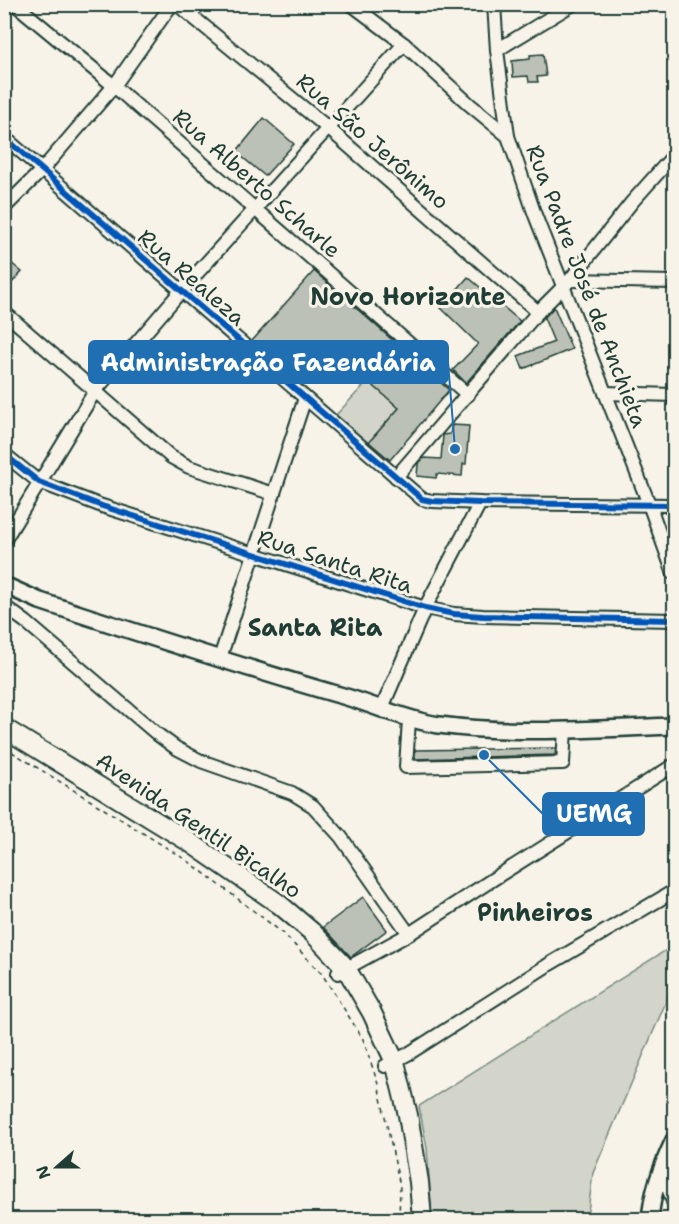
<svg xmlns="http://www.w3.org/2000/svg" width="679" height="1224" font-family="'Shantell Sans',sans-serif">
<rect width="100%" height="100%" fill="#f7f3e8"/>
<filter id="ink" filterUnits="userSpaceOnUse"><feTurbulence type="fractalNoise" baseFrequency=".0167" numOctaves="2"/><feDisplacementMap in="SourceGraphic" scale="12" xChannelSelector="R" yChannelSelector="G"/><feConvolveMatrix kernelMatrix="1 2 1 2 8 2 1 2 1" color-interpolation-filters="sRGB"/></filter>
<g filter="url(#ink)">
<g fill="#d3d5ca" stroke="#79897f" stroke-width="1.5">
<polygon points="368,381 399,408 368,443 336,415"/>
<polygon points="674,945 674,983 593,1173 587,1219 432,1219 427,1148 419,1106"/>
</g>
<g fill="#bbc1b6" stroke="#1f3d34" stroke-width="1.5">
<polygon points="543,54 546,76 537,77 538,82 529,82 528,76 513,77 512,61 530,59 530,55"/>
<polygon points="264,118 294,144 265,176 236,152"/>
<polygon points="10,262 22,272 4,291 4,267"/>
<polygon points="314,271 449,390 390,460 369,442 399,408 322,341 292,375 252,341"/>
<polygon points="468,277 520,321 466,383 453,370 478,344 441,308"/>
<polygon points="554,307 572,349 523,369 518,356 554,342 544,318"/>
<polygon points="452,425 469,426 466,464 463,464 462,476 437,474 436,478 417,476 418,464 424,458 441,459 443,435 450,434"/>
<polygon points="556,748 555,755 415,759 415,750"/>
<polygon points="363,897 387,930 351,957 323,927"/>
</g>
<g fill="none" stroke-linecap="round" stroke-linejoin="round">
<defs>
<g id="minor">
<polyline points="15,4 114,86 468,395"/>
<polyline points="177,4 328,128 538,312"/>
<polyline points="351,4 404,44 469,104 508,136"/>
<polyline points="494,4 497,50 508,136 535,215 649,504 674,574"/>
<polyline points="497,50 573,4"/>
<polyline points="4,137 422,499 432,501 480,503 674,505"/>
<polyline points="4,208 42,170 114,86 172,4"/>
<polyline points="570,280 674,282"/>
<polyline points="4,312 171,457 189,467 274,494"/>
<polyline points="605,393 674,395"/>
<polyline points="4,454 39,482 102,506 425,608 454,614 483,616 674,620"/>
<polyline points="396,477 538,312 570,280 632,202 674,155"/>
<polyline points="4,541 95,391 181,291 404,44"/>
<polyline points="4,606 26,622 157,734 176,748 201,761 292,793 313,806 341,837 409,934"/>
<polyline points="220,658 305,398"/>
<polyline points="382,708 425,608 480,503"/>
<polyline points="409,719 406,767 563,763 565,730"/>
<polyline points="338,973 409,934 498,876 674,765"/>
<polyline points="385,1066 408,1054 548,965 674,891"/>
<polyline points="661,1169 674,1204"/>
</g>
<g id="tertiary">
<path d="M 4,585 L 40,601 C 141,634 241,667 343,696 C 375,705 405,720 439,725 C 516,735 596,729 674,726"/>
<path d="M 650,1220 C 652,1191 662,1165 674,1140"/>
</g>
<polyline id="secondary" points="4,728 191,843 279,904 312,932 346,968 372,1013 395,1062 408,1115 419,1182 422,1220"/>
</defs>
<use href="#minor" stroke="#1f3d34" stroke-width="16"/>
<use href="#tertiary" stroke="#1f3d34" stroke-width="20"/>
<use href="#secondary" stroke="#1f3d34" stroke-width="22"/>
<polyline stroke="#1f3d34" stroke-width="1.5" stroke-dasharray="4.5 4.5" stroke-linecap="butt" points="4,747 188,861 284,934 322,974 363,1039 378,1084 400,1186 399,1220"/>
<use href="#minor" stroke="#f7f3e8" stroke-width="12"/>
<use href="#tertiary" stroke="#f7f3e8" stroke-width="15"/>
<use href="#secondary" stroke="#f7f3e8" stroke-width="18"/>
<defs>
<g id="cycleway">
<polyline points="4,137 422,499 432,501 480,503 674,505"/>
<polyline points="4,454 39,482 102,506 425,608 454,614 483,616 674,620"/>
</g>
</defs>
<use href="#cycleway" stroke="#f7f3e8" stroke-width="10"/>
<use href="#cycleway" stroke="#0057b8" stroke-width="6"/>
</g>
</g>
<g text-anchor="middle" stroke-width="6" stroke-linejoin="round" paint-order="stroke">
<g font-size="22" fill="#1f3d34" stroke="#f7f3e8">
<text transform="translate(373 141) rotate(41)" y="8">Rua São Jerônimo</text>
<text transform="translate(257 183) rotate(41)" y="8">Rua Alberto Scharle</text>
<text transform="translate(192 277) rotate(41)" y="8">Rua Realeza</text>
<text transform="translate(587 286) rotate(69)" y="8">Rua Padre José de Anchieta</text>
<text transform="translate(335 561) rotate(18)" y="8">Rua Santa Rita</text>
<text transform="translate(199 825) rotate(34)" y="8">Avenida Gentil Bicalho</text>
</g>
<g font-size="24" font-weight="bold" fill="#1f3d34" stroke="#f7f3e8">
<text x="408" y="305">Novo Horizonte</text>
<text x="315" y="636">Santa Rita</text>
<text x="535" y="921">Pinheiros</text>
</g>
</g>
<path fill="none" stroke="#1f6fb2" stroke-width="2" d="M455 449L448 362M484 755L543 814"/>
<g fill="#1f6fb2" stroke="#f7f3e8" stroke-width="2">
<circle cx="455" cy="449" r="6"/>
<circle cx="484" cy="755" r="6"/>
</g>
<g fill="#1f6fb2" stroke="#1f6fb2" stroke-width="2">
<rect x="89" y="341" width="359" height="42" rx="6"/>
<rect x="543" y="793" width="101" height="42" rx="6"/>
</g>
<g font-size="24" text-anchor="middle" font-weight="bold" fill="#fff">
<text x="268" y="371">Administração Fazendária</text>
<text x="594" y="822">UEMG</text>
</g>
<rect width="679" height="1224" fill="none" stroke="#f7f3e8" stroke-width="24"/>
<rect x="12" y="12" width="655" height="1200" fill="none" stroke="#1f3d34" stroke-width="2" filter="url(#ink)"/>
<g transform="translate(57 1167) rotate(249)" stroke="#f7f3e8" stroke-width="4.5" paint-order="stroke">
<path d="M0-4.5L10 22L0 15L-10 22Z" fill="#1f3d34"/>
<text y="-9" font-size="16" font-weight="bold" text-anchor="middle" fill="#1f3d34">N</text>
</g>
</svg>
